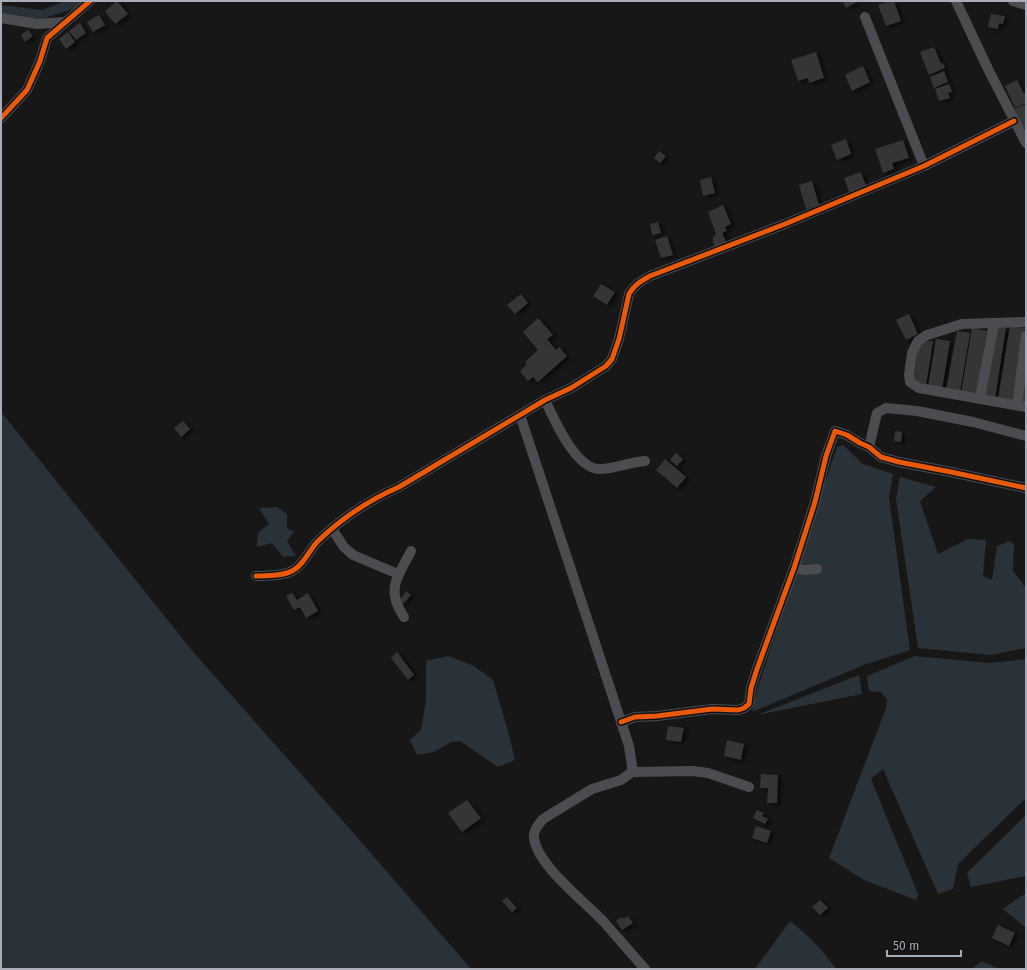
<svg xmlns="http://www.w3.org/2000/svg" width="1027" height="970" font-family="'Fira Sans',sans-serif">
<defs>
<filter id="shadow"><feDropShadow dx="3.5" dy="2" stdDeviation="2" flood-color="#0009"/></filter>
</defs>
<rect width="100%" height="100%" fill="#171717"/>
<g fill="#2a3239">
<polygon points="66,1 84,1 73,9 41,19 1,16 1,5 42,10"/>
<polygon points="1,412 194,653 357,837 471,969 1,969"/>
<polygon points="843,445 863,464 893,474 889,498 910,650 864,665 752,712 757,690 796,573 801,575 817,574 820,569 813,565 799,564 818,503 837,447"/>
<polygon points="900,477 936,487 920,501 938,554 968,539 986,540 983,576 992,580 997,546 1010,541 1014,545 1013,571 1026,588 1026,648 991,655 918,648 896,499"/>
<polygon points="277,507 287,514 287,528 294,532 287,541 296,556 283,557 272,543 257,547 258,533 269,524 259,508"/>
<polygon points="448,656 474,666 493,680 508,731 515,760 498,767 460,741 451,742 434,752 417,755 410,740 421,730 426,701 426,661"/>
<polygon points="915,656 990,663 1026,659 1026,798 958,864 953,889 938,894 883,769 871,779 918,894 916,900 864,880 829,858 886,708 887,699 881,692 869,691 867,676"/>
<polygon points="859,675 862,694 757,715"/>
<polygon points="1026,815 1026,876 971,887 967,873"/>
<polygon points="1026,894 1026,928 1003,909 1021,896"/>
<path d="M 790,921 C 809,936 822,949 836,969 L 755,969 Z"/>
<polygon points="982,961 999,969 972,969"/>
</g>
<g fill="#353536" filter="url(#shadow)">
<polygon points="117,1 128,14 115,24 105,11"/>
<polygon points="842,1 856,1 857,2 846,8"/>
<polygon points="889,1 894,1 901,21 886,26 878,5"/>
<polygon points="991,14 1005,16 1003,24 999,23 998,29 988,27"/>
<polygon points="99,15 105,25 93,32 87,22"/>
<polygon points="80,23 86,33 76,40 69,31"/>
<polygon points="28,30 33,36 25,42 21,35"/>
<polygon points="68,32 75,42 66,49 59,39"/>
<polygon points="934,47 941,64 943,63 945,68 929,75 920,52"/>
<polygon points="816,52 824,78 809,83 808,78 798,81 791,60"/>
<polygon points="863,66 870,82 852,91 845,75"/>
<polygon points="944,71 948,82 934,88 930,77"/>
<polygon points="1017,80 1024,94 1026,92 1026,103 1015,108 1005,86"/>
<polygon points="949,84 952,92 948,93 950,98 939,101 935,89"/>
<polygon points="1026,104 1026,128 1023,129 1014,109"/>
<polygon points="846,139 851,154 837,160 831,145"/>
<polygon points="903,140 909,158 892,163 894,169 883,173 875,149"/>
<polygon points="659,151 666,156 660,163 654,158"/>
<polygon points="861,172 866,186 849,192 844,178"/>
<polygon points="711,177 715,193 703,196 700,180"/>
<polygon points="812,181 819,205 806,209 799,185"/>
<polygon points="723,205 731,224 725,227 727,231 723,232 723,236 725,239 726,245 715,246 713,243 713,237 716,234 708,212"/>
<polygon points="658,222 661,233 652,235 650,224"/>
<polygon points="667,236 673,255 661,258 655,240"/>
<polygon points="601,284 615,292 607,305 593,296"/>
<polygon points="521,294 528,303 515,314 507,305"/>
<polygon points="909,314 918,334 906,340 896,320"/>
<polygon points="538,318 553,335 547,339 556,350 559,347 567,356 538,382 533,377 528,381 520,371 527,364 525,362 538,350 523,332"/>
<polygon points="996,326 1006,327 995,399 982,397"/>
<polygon points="1010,326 1025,328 1012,402 998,399"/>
<polygon points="972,328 987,331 976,396 961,393"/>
<polygon points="957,331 970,333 960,392 946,390"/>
<polygon points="936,339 950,341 942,389 928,387"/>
<polygon points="933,341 926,386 913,384 919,342"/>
<polygon points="1026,360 1026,403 1019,401"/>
<polygon points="183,421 190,429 181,437 174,428"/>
<polygon points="895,431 902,432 901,442 894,441"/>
<polygon points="676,453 683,459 677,466 670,460"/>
<polygon points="665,459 686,477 677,488 656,470"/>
<polygon points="406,591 411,595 403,604 399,601"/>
<polygon points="292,593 297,600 308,593 318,611 306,618 300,607 294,610 286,596"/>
<polygon points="397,652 414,675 408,680 391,658"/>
<polygon points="668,726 684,728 681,742 666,740"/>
<polygon points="727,740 744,744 741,760 724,756"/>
<polygon points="761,774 778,775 777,803 767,803 768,788 760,788"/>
<polygon points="467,800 481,818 462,832 448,813"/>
<polygon points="757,810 764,813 762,816 768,819 765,824 753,818"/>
<polygon points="756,826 771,831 767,843 752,838"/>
<polygon points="507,897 517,908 512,912 502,901"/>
<polygon points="820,900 828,908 820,915 812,907"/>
<polygon points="628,916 633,923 622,930 616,921 622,917 623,919"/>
<polygon points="998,925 1015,933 1009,946 992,938"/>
</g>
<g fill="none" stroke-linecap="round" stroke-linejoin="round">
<g stroke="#4b4c50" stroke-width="10">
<polyline points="956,1 988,69 1026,143"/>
<polyline points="1013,1 1026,5"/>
<polyline points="865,17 924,166"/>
<polyline points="1,18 37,24 65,22"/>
<polyline points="1,118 27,90 40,61 47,38 90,1"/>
<polyline points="1026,322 962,324 927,335 918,341 912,353 909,375 910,382 919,388 1026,407"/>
<polyline points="980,398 994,323"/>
<path d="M 545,400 C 554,419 576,470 600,469 C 615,469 630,462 645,461"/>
<polyline points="1017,405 1026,336"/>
<polyline points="520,415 629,746 632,766 632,772"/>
<polyline points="869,447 877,413 886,408 917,411 973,422 1026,436"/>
<polyline points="332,529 344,547 353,555 398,574"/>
<polyline points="794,568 804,570 817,569"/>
<path d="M 256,576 C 267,575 281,577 292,571 C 304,565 309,550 318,541 C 341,519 369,500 399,487 L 545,400 L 571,388 L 606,366 L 612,359 L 619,339 L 629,294 C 634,285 641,281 650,276 L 785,224 L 924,166 L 1014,121"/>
<path d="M 404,617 C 385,589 398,577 411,551"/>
<polyline points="621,722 635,717 657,716 712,709 738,710 744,708 749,704 751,688 757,669 794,568 815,502 826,456 835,431 847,435 860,443 869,447 881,457 899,462 951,472 1026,488"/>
<path d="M 645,969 C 631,953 617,937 603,921 C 585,902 535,863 534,837 C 533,831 539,824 543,819 L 592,789 L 621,780 L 632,772 L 693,771 L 708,773 L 749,787"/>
</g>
<defs>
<g id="cycleway">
<polyline points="1,118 27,90 40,61 47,38 90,1"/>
<path d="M 256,576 C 267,575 281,577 292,571 C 304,565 309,550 318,541 C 341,519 369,500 399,487 L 545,400 L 571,388 L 606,366 L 612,359 L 619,339 L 629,294 C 634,285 641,281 650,276 L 785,224 L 924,166 L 1014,121"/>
<polyline points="621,722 635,717 657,716 712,709 738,710 744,708 749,704 751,688 757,669 794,568 815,502 826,456 835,431 847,435 860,443 869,447 881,457 899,462 951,472 1026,488"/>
</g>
</defs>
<use href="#cycleway" stroke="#111113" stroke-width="8"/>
<use href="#cycleway" stroke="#e8590c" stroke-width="5"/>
</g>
<rect width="1027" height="970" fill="none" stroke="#a8adb8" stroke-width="4"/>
<path d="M887 950v6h74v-6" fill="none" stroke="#a8adb8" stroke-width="2"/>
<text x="893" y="950" font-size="12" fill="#a8adb8" stroke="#111113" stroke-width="3" paint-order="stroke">50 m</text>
</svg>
